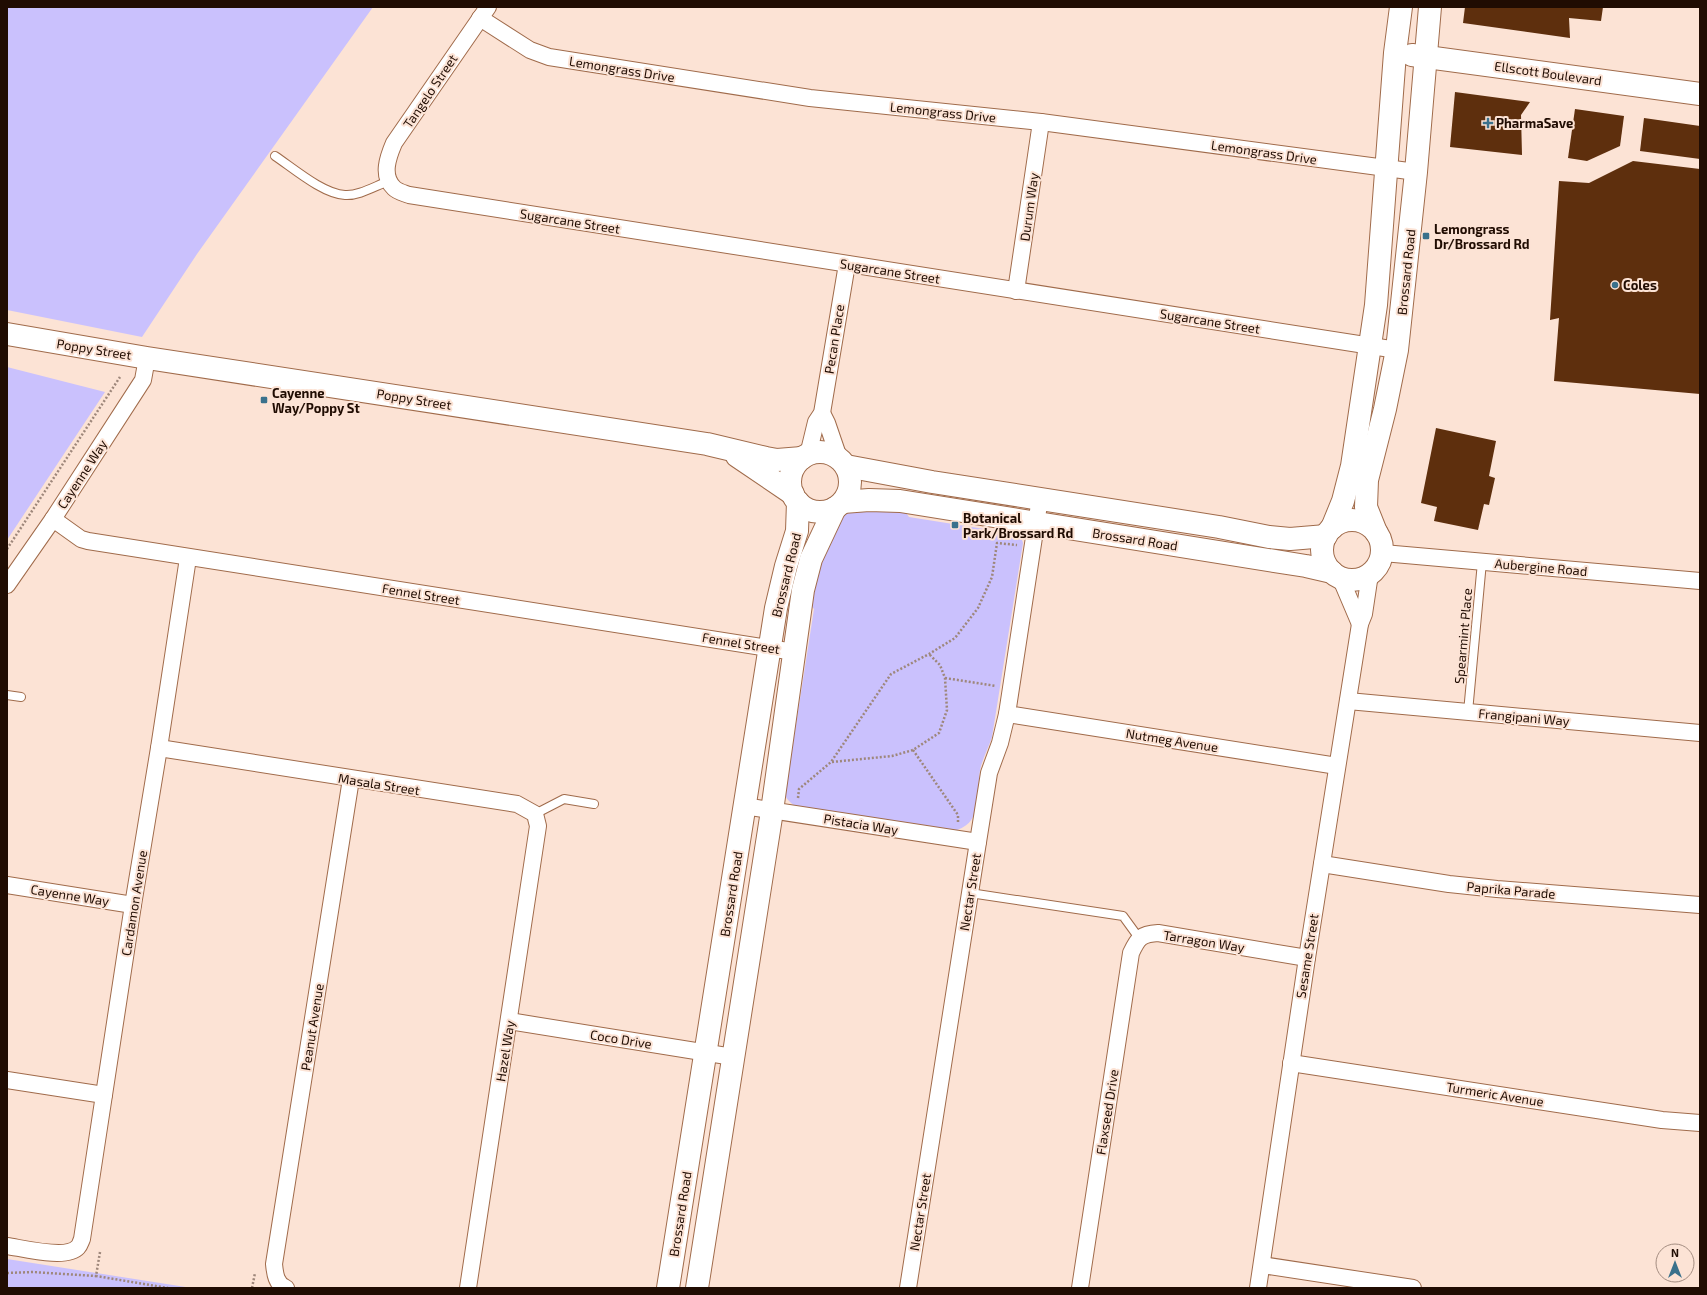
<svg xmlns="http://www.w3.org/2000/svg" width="1707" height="1295" font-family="'Exo 2',sans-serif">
<rect width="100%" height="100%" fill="#fce3d5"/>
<g fill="#cac1fd">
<polygon points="7,7 373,7 197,254 142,337 7,310"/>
<polygon points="7,367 105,392 7,540"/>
<path d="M 901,506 L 909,517 L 997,531 L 1003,526 C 1016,528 1019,530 1023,543 L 992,737 C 989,746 984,756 981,766 C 975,788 985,821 957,830 L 795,806 C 784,798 784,794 783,780 L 788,776 L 814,609 L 807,601 L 812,575 L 843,515 L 856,508 Z"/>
<polygon points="7,1259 192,1288 7,1288"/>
</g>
<g fill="#5e2f0d">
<polygon points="1465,7 1603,7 1601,21 1569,18 1570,38 1463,23"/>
<polygon points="1455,92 1530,102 1521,115 1522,155 1450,147"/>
<polygon points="1575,109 1624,116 1620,146 1587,161 1568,158"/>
<polygon points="1644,118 1700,126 1700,159 1640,151"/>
<polygon points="1633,161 1700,169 1700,394 1554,381 1559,318 1550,320 1559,181 1589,183"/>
<polygon points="1436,428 1496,441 1489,476 1495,478 1489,505 1484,504 1478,530 1434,521 1437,507 1421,503"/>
</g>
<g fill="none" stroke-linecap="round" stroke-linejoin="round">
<defs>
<g id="lane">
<path d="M 275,156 C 293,168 323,194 345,195 C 359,196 375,186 389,181"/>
<polyline points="7,695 21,697"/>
<polyline points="1468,712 1482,562"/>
<polyline points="535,814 564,799 594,804"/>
<polyline points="970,893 1123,916 1139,938"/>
</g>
<g id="street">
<path d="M 488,7 L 394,143 C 388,157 381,176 394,188 C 398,192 404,193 409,195 L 1397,350"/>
<polyline points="480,18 530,50 549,57 810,98 1041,122 1416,172"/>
<polyline points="1016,291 1041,122"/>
<polyline points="822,413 827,423 839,458"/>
<polyline points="808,455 816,422 822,413 847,264"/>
<polyline points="53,519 81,539 88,541 794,652"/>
<polyline points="1383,553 1700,581"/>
<polyline points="1340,577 1360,624"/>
<polyline points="7,585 53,519 143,380 147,358"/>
<polyline points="1348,701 1700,733"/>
<polyline points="1007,714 1337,766"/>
<polyline points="159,748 517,804 535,814 538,826 468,1288"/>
<polyline points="744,806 978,842"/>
<polyline points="1322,864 1449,884 1497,889 1700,905"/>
<polyline points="7,885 133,905"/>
<polyline points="509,1021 733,1057"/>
<polyline points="1291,1063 1662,1120 1700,1123"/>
<polyline points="7,1080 104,1095"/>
<path d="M 7,1246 C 22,1248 67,1260 78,1247 C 80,1245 81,1241 82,1239 L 133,905 L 159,748 L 188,558"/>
<polyline points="1262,1265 1413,1288"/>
<path d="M 286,1288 C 276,1284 275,1274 274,1264 L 351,779"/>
<polyline points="908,1288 978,842 989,773 1000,743 1007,714 1040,498"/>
<path d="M 1080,1288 L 1131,953 C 1138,938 1141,934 1158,933 L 1307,958"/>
<polyline points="1258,1288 1307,958 1360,624 1364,614 1370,574"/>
</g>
<g id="secondary">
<polyline points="1412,55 1700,94"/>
<polyline points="7,334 147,358 707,444 766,458 777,460 802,458"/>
<circle cx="820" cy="482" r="30"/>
<polyline points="737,456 793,494"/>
<polyline points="846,466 932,482 1219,527 1269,537 1290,539 1326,536"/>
<polyline points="843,502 869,500 900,501 1306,566 1332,572"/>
<circle cx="1352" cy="550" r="30"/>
<polyline points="1332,528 1343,501 1352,466 1376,305 1395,53 1401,7"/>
<polyline points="1376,532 1366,507 1367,480 1385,409 1397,350 1416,172 1430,7"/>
<polyline points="668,1288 776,608 786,566 797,531 798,502"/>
<polyline points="697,1288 772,811 803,590 811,559 835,508"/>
</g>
</defs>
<use href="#lane" stroke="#a06b4b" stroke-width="10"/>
<use href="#street" stroke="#a06b4b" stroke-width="18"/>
<use href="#secondary" stroke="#a06b4b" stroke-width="24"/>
<g stroke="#9e877b" stroke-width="2.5" stroke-dasharray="2 2" stroke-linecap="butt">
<polyline points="7,549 120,377"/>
<polyline points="945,678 996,686"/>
<polyline points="913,750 958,815 958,823"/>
<polyline points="832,762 892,756 913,750 939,733 947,710 945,678 940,665 929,654"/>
<polyline points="798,798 799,789 831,762 891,674 929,654 955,638 978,608 992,577 997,543 1017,545"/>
<polyline points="100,1252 96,1276 168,1288"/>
<polyline points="7,1273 33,1272 96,1276"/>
<polyline points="252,1288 255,1273"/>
</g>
<use href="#lane" stroke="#fff" stroke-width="8"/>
<use href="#street" stroke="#fff" stroke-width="16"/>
<use href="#secondary" stroke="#fff" stroke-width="22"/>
</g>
<g fill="#3a718c" stroke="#fce3d5" stroke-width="1.5">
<path d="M1486 117h4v4h4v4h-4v4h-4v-4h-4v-4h4z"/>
<rect x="1422" y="232" width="8" height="8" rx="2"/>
<circle cx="1615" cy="285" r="4"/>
<rect x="260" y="396" width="8" height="8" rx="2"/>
<rect x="951" y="521" width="8" height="8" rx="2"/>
</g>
<g text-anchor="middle" stroke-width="4" stroke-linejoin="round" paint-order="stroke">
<g font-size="13" fill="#200c02" stroke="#fce3d5">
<text transform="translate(622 69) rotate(9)" y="5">Lemongrass Drive</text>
<text transform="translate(1548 73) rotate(8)" y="5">Ellscott Boulevard</text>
<text transform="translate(430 91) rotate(-56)" y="5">Tangelo Street</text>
<text transform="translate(943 112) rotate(6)" y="5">Lemongrass Drive</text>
<text transform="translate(1264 152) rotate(8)" y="5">Lemongrass Drive</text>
<text transform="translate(1029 207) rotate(-82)" y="5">Durum Way</text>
<text transform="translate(570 221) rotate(9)" y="5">Sugarcane Street</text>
<text transform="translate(890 271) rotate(9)" y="5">Sugarcane Street</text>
<text transform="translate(1406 272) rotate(-84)" y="5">Brossard Road</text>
<text transform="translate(1210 321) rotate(9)" y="5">Sugarcane Street</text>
<text transform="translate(834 339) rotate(-81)" y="5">Pecan Place</text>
<text transform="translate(94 349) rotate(9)" y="5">Poppy Street</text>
<text transform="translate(414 399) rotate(9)" y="5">Poppy Street</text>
<text transform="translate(82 474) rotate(-57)" y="5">Cayenne Way</text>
<text transform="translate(1135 539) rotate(9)" y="5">Brossard Road</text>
<text transform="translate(1541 567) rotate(5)" y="5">Aubergine Road</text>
<text transform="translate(786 575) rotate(-76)" y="5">Brossard Road</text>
<text transform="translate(421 594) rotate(9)" y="5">Fennel Street</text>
<text transform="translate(1463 636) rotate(-85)" y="5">Spearmint Place</text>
<text transform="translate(741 643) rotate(9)" y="5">Fennel Street</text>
<text transform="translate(1524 717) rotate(5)" y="5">Frangipani Way</text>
<text transform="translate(1172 740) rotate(9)" y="5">Nutmeg Avenue</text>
<text transform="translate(379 784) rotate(9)" y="5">Masala Street</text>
<text transform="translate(861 824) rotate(9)" y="5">Pistacia Way</text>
<text transform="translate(1511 890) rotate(5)" y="5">Paprika Parade</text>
<text transform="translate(970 892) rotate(-81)" y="5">Nectar Street</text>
<text transform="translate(731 894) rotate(-81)" y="5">Brossard Road</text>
<text transform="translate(70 895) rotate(9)" y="5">Cayenne Way</text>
<text transform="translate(134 903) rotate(-81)" y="5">Cardamon Avenue</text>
<text transform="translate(1204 941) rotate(9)" y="5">Tarragon Way</text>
<text transform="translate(1307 956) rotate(-81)" y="5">Sesame Street</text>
<text transform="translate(312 1027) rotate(-81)" y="5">Peanut Avenue</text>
<text transform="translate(621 1039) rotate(9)" y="5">Coco Drive</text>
<text transform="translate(505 1051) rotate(-81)" y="5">Hazel Way</text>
<text transform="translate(1495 1094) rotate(9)" y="5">Turmeric Avenue</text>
<text transform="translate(1107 1112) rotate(-81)" y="5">Flaxseed Drive</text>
<text transform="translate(920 1212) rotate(-81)" y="5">Nectar Street</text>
<text transform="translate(680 1214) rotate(-81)" y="5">Brossard Road</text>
</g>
<g font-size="13" font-weight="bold" fill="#200c02" stroke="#fce3d5" text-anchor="start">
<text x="1496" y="128">PharmaSave</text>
<text x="1434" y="234">Lemongrass<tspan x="1434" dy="15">Dr/Brossard Rd</tspan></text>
<text x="1623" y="290">Coles</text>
<text x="272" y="398">Cayenne<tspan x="272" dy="15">Way/Poppy St</tspan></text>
<text x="963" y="523">Botanical<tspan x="963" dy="15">Park/Brossard Rd</tspan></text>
</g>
</g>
<rect width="1707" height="1295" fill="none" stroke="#200c02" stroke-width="16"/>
<g transform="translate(1675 1263)"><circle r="19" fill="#fce3d5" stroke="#a48d81"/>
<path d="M0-3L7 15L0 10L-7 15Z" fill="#3a718c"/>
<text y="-6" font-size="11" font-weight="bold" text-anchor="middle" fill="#200c02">N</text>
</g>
</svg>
